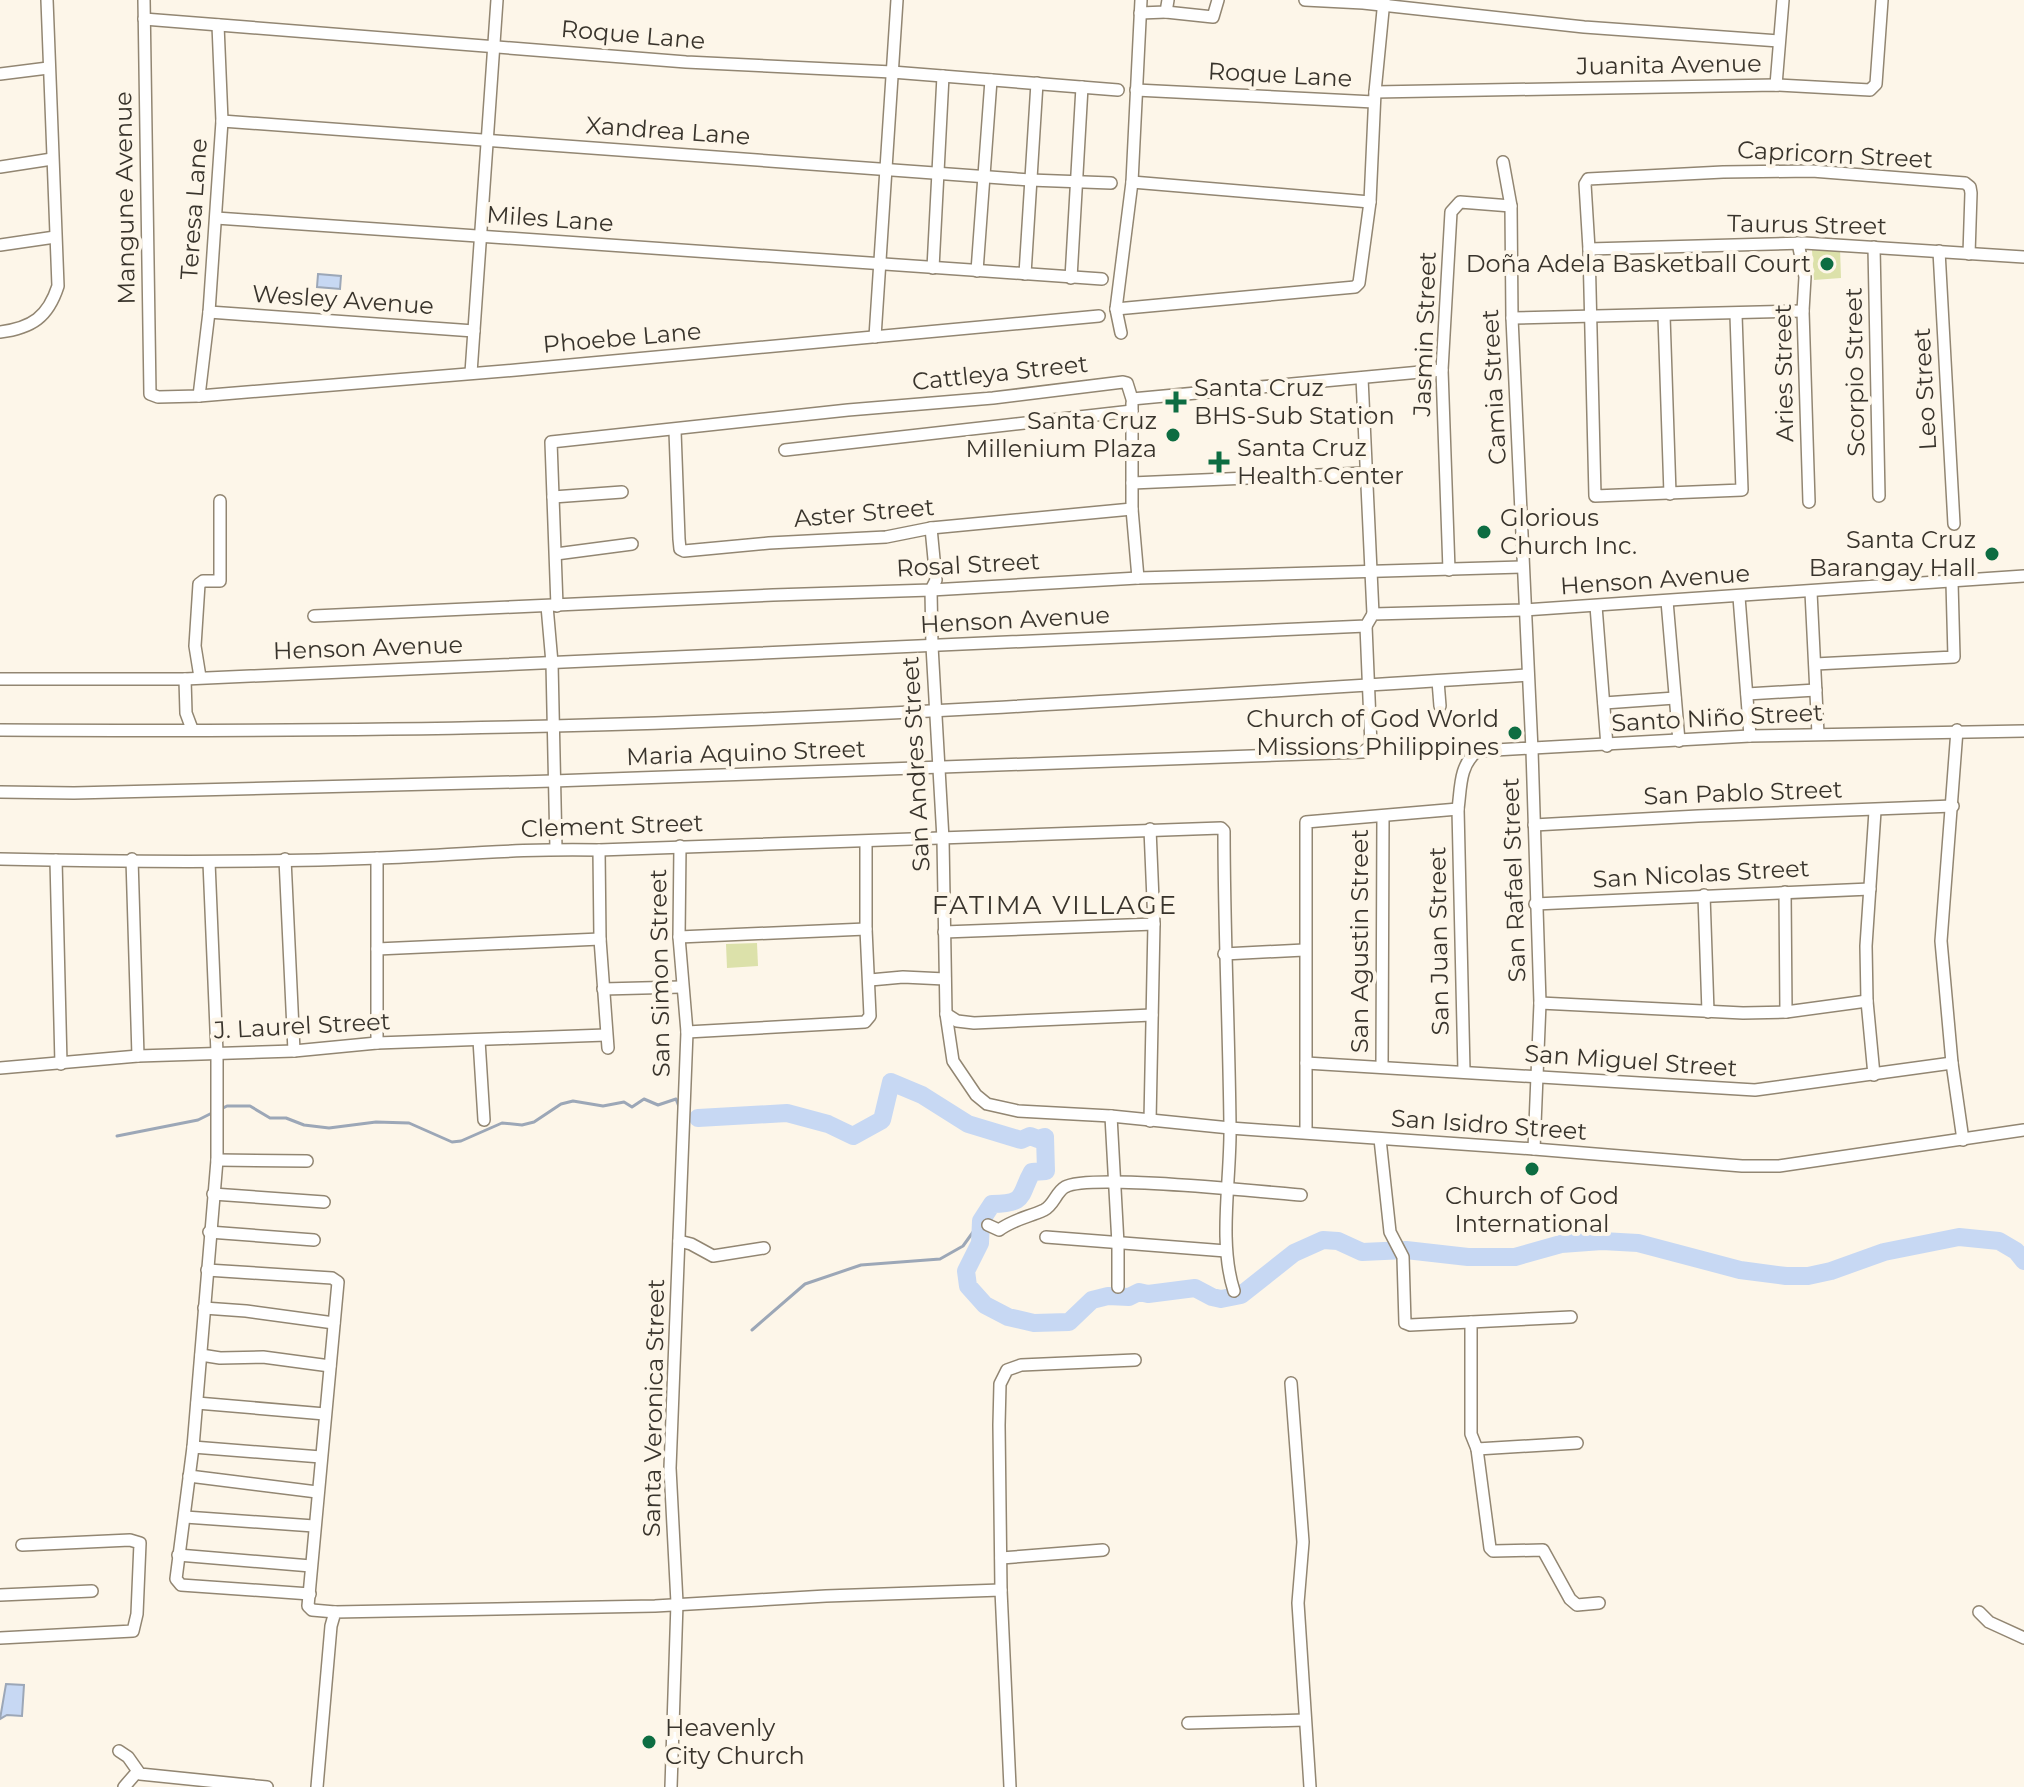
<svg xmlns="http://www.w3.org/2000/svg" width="2024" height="1787" font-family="Montserrat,sans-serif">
<rect width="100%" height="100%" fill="#fdf6e9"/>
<g fill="#dce1aa">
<polygon points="1840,248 1841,278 1814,280 1812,250"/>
<polygon points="757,943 758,966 727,968 726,944"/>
</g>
<g fill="#c7d8f3" stroke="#9ca7b7" stroke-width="2">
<polygon points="318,274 341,276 340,289 317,287"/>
<polygon points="6,1684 24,1685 22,1716 7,1715 0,1719"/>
</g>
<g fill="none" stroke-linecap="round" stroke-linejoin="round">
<g stroke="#9ca7b7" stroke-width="3">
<polyline points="221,1109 227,1106 250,1106 270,1118 286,1118 304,1125 329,1128 376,1122 409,1123 452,1142 461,1141 502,1123 522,1125 534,1122 561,1104 573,1101 603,1106 624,1102 632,1107 644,1099 658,1105 676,1099 680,1109"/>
<polyline points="687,1115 698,1118"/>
<polyline points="117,1136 198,1120 214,1112"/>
<polyline points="752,1330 805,1284 861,1265 940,1259 963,1246 981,1221"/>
</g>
<path stroke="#c7d8f3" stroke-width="18" d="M 698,1118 L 787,1113 L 828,1124 L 853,1136 L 882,1120 L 891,1082 L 922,1095 L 968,1124 L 1021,1140 L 1030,1136 L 1038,1139 L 1045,1137 L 1046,1171 L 1032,1172 C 1019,1195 1027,1204 992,1204 L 981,1221 L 980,1243 L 966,1271 L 968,1286 L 985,1305 L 1008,1317 L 1034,1323 L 1069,1322 L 1092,1300 L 1108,1296 L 1129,1297 L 1139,1292 L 1148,1294 L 1195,1288 L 1212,1297 L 1221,1299 L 1241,1295 L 1294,1253 L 1323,1240 L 1338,1241 L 1362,1252 L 1406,1250 L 1468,1257 L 1515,1257 L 1561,1244 L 1602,1241 L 1638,1243 L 1740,1270 L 1786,1276 L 1808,1276 L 1831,1271 L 1884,1252 L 1959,1237 L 1999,1241 L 2016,1251 L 2024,1261"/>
<defs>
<g id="minor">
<polyline points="144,0 150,394 158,397 199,396 516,370 1099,316"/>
<polyline points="1305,0 1363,3 1584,27 1779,41"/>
<polyline points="1166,12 1213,17 1218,0"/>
<polyline points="1140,13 1166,12 1168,0"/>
<polyline points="144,19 686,62 892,72 1118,90"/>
<polyline points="0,74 48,68"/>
<polyline points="1776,85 1783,0"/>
<polyline points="1136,90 1374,102"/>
<polyline points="1375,92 1776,85 1870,90 1876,84 1882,0"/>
<polyline points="222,121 1030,180 1111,183"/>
<polyline points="1503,162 1511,206 1512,318 1532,750 1540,1003 1534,1149"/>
<polyline points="0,167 52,159"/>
<polyline points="1132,182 1370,202"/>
<polyline points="216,218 1102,279"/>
<polyline points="1798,243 1805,277 1803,311 1809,502"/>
<polyline points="0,245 55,237"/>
<polyline points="1874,247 1879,496"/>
<polyline points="1589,249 1804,243 2024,257"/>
<polyline points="1939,251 1954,524"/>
<polyline points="933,268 943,76"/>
<polyline points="977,271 991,80"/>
<polyline points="1025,274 1037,83"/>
<polyline points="1071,278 1082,87"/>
<polyline points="1116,309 1355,287 1359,283 1370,202 1375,92 1384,0"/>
<polyline points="209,312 474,331"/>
<polyline points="1736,315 1742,490 1595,496 1589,249 1585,184 1588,179 1723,172 1812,171 1965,183 1970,187 1971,193 1969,254"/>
<polyline points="1664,316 1670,494"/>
<polyline points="1512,318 1803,311"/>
<path d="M 0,332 C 32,328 48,317 58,286 L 47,0"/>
<polyline points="1121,333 1116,309 1132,182 1141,0"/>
<polyline points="875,337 897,0"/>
<polyline points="471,373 497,0"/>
<polyline points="1362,378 1373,614"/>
<polyline points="199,396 209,312 222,121 218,25"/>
<polyline points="1132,403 1132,509 1138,578"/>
<polyline points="675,431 679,539 680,549 684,551 769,543 886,537 931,528 1132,509"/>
<polyline points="785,450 1132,411"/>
<polyline points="1132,483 1365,473"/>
<polyline points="553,497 622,492"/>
<polyline points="931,528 936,580 931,590 932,646 943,839 946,1014 953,1061 976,1095 987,1104 1018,1111 1111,1116 1230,1128 1534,1149 1742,1166 1779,1166 2024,1130"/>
<polyline points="556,554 632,544"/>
<polyline points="1449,570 1442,370 1451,212 1460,202 1511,206"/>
<polyline points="1811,592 1818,734"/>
<polyline points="1739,597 1750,736"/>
<polyline points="1667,601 1679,741"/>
<polyline points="547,606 552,663 556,849"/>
<polyline points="557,606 551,442 848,410 993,398 1123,382 1127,383 1132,399 1442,370"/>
<polyline points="1596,606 1607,746"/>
<polyline points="314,616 773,595 931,590 1138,578 1522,567"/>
<polyline points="1815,664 1954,657 1952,582"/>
<polyline points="200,677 195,646 199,584 203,581 220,581 220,501"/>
<polyline points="0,679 185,679 1366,626 1373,614 1524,610 2024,576"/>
<polyline points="185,679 186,713 192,729"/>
<polyline points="1438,681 1440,706"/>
<polyline points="1747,694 1816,690"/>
<polyline points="1604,703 1675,698"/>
<path d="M 0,730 C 184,731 369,731 553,726 C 879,718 1203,695 1528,675"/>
<polyline points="1957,730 1941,941 1952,1063 1963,1140"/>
<polyline points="0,792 74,793 553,781 1363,752 1371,746 1366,626"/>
<polyline points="1534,825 1698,816 1953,806"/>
<polyline points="1150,829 1154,924 1150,1121"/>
<polyline points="599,850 600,939 608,1048"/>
<path d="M 0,859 C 126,862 253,863 379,858 C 453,855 526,848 599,850 L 1221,828 L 1224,831 C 1224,930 1229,1028 1230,1126 C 1231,1178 1218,1242 1234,1291"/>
<polyline points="132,859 138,1056"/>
<polyline points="285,859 294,1051"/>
<polyline points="56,860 61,1064"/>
<polyline points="209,862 217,1053 217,1160 193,1447 176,1579 181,1585 310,1594"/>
<polyline points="1785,892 1786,1012"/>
<polyline points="1704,895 1708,1012"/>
<polyline points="1535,904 1870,889"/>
<polyline points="944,932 1154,924"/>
<polyline points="679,937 866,929"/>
<polyline points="377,949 600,939"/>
<polyline points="1224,954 1304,950"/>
<polyline points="870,980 903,977 945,979"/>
<polyline points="603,989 681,987"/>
<polyline points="1540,1003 1743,1013 1786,1012 1867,1001"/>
<polyline points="946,1014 957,1021 974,1023 1152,1015"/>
<polyline points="687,1032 865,1022 870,1016 866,929 866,842"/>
<polyline points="479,1040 484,1120"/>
<polyline points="377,1043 377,858"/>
<polyline points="1306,1063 1755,1090 1952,1063"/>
<polyline points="1382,1066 1383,816"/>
<polyline points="0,1068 138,1056 294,1051 377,1043 606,1035"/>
<path d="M 1464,1071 L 1458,809 C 1461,788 1459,766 1477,751 L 1750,736 L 2024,731"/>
<polyline points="1874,1075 1867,1001 1866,946 1875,811"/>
<polyline points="1111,1116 1118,1244 1118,1287"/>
<polyline points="1306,1132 1306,822 1458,809"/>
<polyline points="1380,1139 1390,1232 1403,1257 1405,1323 1410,1325 1571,1317"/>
<polyline points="217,1160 307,1161"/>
<polyline points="213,1194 324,1202"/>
<path d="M 988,1225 L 999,1230 C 1014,1219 1029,1217 1044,1210 C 1054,1205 1056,1192 1065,1187 C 1088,1173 1263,1192 1301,1195"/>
<polyline points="209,1232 314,1240"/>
<polyline points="1046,1237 1226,1251"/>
<polyline points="679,1241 691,1244 713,1256 764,1248"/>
<polyline points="207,1270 332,1278 338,1282 308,1606 312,1610 335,1612"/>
<polyline points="204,1308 246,1311 334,1323"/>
<polyline points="1471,1322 1471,1434 1477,1449 1577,1443"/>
<polyline points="201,1355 220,1358 263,1357 330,1366"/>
<polyline points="1291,1383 1303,1542 1298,1603 1310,1787"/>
<polyline points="197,1403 325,1414"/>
<polyline points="193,1447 321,1457"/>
<polyline points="1477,1449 1490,1548 1493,1551 1543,1550 1570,1599 1577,1605 1599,1603"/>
<polyline points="189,1476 317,1492"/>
<polyline points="185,1517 314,1526"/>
<polyline points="178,1555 311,1566"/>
<polyline points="1001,1558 1103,1550"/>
<polyline points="1001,1590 999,1425 1000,1384 1007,1370 1021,1365 1135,1360"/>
<polyline points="0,1595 92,1591"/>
<polyline points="1979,1612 1989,1622 2024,1638"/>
<polyline points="0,1638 133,1631 137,1614 140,1543 130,1540 22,1545"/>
<polyline points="1188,1723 1305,1720"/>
<polyline points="119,1751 128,1757 140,1774 267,1787"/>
<polyline points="124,1787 137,1772"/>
<polyline points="317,1787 331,1626 335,1612 655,1606 826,1596 1001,1590 1010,1787"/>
<polyline points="671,1787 677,1603 670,1468 687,1032 679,937 680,846"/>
</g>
</defs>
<use href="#minor" stroke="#928672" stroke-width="14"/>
<use href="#minor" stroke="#fff" stroke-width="11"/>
</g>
<g fill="#0d6d42" stroke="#fdf6e9" stroke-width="3">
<circle cx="1827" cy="264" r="8"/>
<path d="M1172 390h8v8h8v8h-8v8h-8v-8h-8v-8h8z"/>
<circle cx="1173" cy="435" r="8"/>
<path d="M1215 450h8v8h8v8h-8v8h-8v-8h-8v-8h8z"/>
<circle cx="1484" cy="532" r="8"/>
<circle cx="1992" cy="554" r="8"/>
<circle cx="1515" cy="733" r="8"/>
<circle cx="1532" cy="1169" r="8"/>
<circle cx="649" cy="1742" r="8"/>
</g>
<g text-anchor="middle" stroke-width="8" stroke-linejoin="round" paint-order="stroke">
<g font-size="24" fill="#39342c" stroke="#fdf6e9">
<text transform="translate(633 35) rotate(5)" y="8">Roque Lane</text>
<text transform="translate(1669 65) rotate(-1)" y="8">Juanita Avenue</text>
<text transform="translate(1280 75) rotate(3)" y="8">Roque Lane</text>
<text transform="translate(668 131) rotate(4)" y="8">Xandrea Lane</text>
<text transform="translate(1835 155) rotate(3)" y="8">Capricorn Street</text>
<text transform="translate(125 198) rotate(-91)" y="8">Mangune Avenue</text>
<text transform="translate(194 209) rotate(-86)" y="8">Teresa Lane</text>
<text transform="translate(550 219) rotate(4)" y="8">Miles Lane</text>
<text transform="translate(1807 225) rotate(1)" y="8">Taurus Street</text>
<text transform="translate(343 300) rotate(4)" y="8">Wesley Avenue</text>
<text transform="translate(1425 334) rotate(-88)" y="8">Jasmin Street</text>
<text transform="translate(622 338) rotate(-5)" y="8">Phoebe Lane</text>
<text transform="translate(1855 372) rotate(-91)" y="8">Scorpio Street</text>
<text transform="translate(1000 373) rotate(-6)" y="8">Cattleya Street</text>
<text transform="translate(1784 373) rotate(-91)" y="8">Aries Street</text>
<text transform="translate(1494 387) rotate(-93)" y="8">Camia Street</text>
<text transform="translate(1925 389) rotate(-93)" y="8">Leo Street</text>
<text transform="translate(864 513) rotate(-5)" y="8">Aster Street</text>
<text transform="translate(968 565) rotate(-3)" y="8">Rosal Street</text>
<text transform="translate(1655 580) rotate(-4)" y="8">Henson Avenue</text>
<text transform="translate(1015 620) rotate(-3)" y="8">Henson Avenue</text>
<text transform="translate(368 648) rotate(-2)" y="8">Henson Avenue</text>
<text transform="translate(1717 718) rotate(-3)" y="8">Santo Niño Street</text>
<text transform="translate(746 753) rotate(-2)" y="8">Maria Aquino Street</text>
<text transform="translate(916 764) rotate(-93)" y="8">San Andres Street</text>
<text transform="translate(1743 793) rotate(-2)" y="8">San Pablo Street</text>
<text transform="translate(612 826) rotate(-2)" y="8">Clement Street</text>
<text transform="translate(1701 874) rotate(-3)" y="8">San Nicolas Street</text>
<text transform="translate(1514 880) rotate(-92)" y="8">San Rafael Street</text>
<text transform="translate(1360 941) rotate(-90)" y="8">San Agustin Street</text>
<text transform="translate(1439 941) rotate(-91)" y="8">San Juan Street</text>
<text transform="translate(660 973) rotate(-91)" y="8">San Simon Street</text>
<text transform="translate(302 1026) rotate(-3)" y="8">J. Laurel Street</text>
<text transform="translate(1631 1061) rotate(4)" y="8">San Miguel Street</text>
<text transform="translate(1489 1125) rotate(4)" y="8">San Isidro Street</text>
<text transform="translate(654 1408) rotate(-89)" y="8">Santa Veronica Street</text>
</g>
<g font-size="24" fill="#39342c" stroke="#fdf6e9" text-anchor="end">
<text x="1811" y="272">Doña Adela Basketball Court</text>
<text x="1194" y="396" text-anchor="start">Santa Cruz<tspan x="1194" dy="28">BHS-Sub Station</tspan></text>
<text x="1157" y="429">Santa Cruz<tspan x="1157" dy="28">Millenium Plaza</tspan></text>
<text x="1237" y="456" text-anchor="start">Santa Cruz<tspan x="1237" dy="28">Health Center</tspan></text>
<text x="1500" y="526" text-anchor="start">Glorious<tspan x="1500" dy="28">Church Inc.</tspan></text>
<text x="1976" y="548">Santa Cruz<tspan x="1976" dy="28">Barangay Hall</tspan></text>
<text x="1499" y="727">Church of God World<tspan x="1499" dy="28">Missions Philippines</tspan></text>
<text x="1532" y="1204" text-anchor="middle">Church of God<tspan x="1532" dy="28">International</tspan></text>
<text x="665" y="1736" text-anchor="start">Heavenly<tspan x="665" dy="28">City Church</tspan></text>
</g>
<g font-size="26" letter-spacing="2" fill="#39342c" stroke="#fdf6e9">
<text x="1055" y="914">FATIMA VILLAGE</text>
</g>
</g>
</svg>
